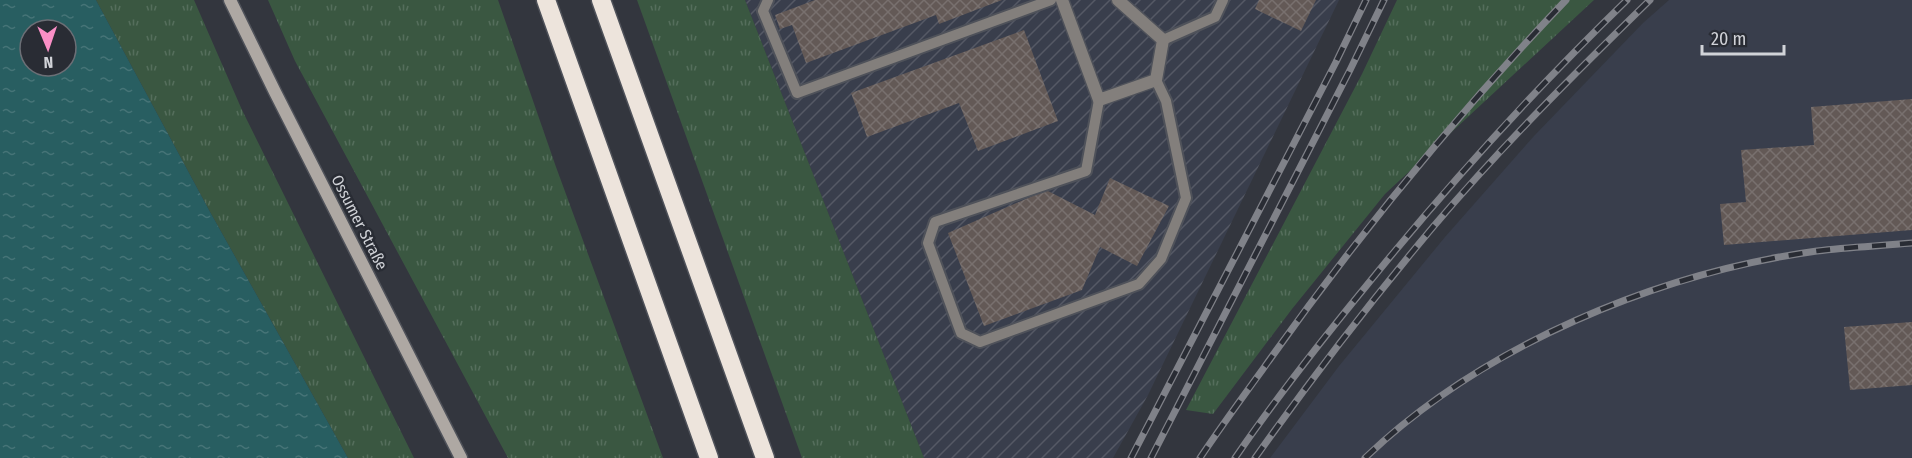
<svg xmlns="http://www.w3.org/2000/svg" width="1912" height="458" font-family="'Fira Sans Condensed',sans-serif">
<defs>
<pattern id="industrial-furrows" width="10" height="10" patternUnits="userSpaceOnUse" patternTransform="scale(1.5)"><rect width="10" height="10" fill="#393e4c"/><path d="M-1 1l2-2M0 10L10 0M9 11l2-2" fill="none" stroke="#555965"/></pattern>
<pattern id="grass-tufts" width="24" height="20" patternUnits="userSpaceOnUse" patternTransform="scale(1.5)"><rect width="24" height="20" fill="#3a5741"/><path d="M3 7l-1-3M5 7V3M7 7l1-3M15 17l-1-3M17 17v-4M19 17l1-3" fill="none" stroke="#556e5c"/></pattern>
<pattern id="water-ripples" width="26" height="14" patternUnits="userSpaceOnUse" patternTransform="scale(1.5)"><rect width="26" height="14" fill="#285e61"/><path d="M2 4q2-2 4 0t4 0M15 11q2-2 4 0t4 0" fill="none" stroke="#467477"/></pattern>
<pattern id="building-cross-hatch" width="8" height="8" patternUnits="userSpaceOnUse" patternTransform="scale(1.5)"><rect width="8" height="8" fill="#635956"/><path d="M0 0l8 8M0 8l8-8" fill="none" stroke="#78706e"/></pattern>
</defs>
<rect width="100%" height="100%" fill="#33363e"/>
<polygon fill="#393e4c" points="1669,0 1912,0 1912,458 1270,458 1339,366 1445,237 1534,136 1643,23"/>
<polygon fill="url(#industrial-furrows)" points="745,0 1339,0 1148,395 1113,458 924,458"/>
<g fill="url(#grass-tufts)">
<polygon points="96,0 194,0 242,110 414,458 348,458 209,210"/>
<polygon points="268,0 498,0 556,167 663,458 508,458 295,61"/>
<polygon points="637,0 745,0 924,458 802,458"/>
<polygon points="1397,0 1594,0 1385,194 1292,309 1213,414 1186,410 1362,74"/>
</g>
<path fill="url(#water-ripples)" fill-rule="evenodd" d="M 0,0 L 96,0 L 209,210 L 348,458 L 0,458 ZM 30,30 L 66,30 L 66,66 L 30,66 Z"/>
<g fill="url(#building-cross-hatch)">
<polygon points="815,0 1002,0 939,24 936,15 806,63 792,25 780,29 775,15"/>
<polygon points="1259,0 1316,0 1301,31 1255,9"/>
<polygon points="1024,30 1058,121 978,151 959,103 867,137 851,93"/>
<polygon points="1912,99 1912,230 1724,245 1720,204 1746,202 1741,150 1814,145 1811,107"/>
<polygon points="1110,178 1169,206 1137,266 1100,247 1082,290 984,326 948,233 1046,190 1095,215"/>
<polygon points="1912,322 1912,385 1850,390 1844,327"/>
</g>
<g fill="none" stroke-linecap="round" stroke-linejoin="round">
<defs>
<g id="service">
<polyline points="768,0 763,11 797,93 1051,0"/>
<polyline points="1163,40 1215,17 1223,0"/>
<polyline points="1099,100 1086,171 935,222 928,243 961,333 980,342 1139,284 1161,259 1186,198 1166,101 1156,80"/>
</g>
<polyline id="minor" points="1062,0 1099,100 1156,80 1163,40 1118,0"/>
<polyline id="secondary" points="230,0 275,92 461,458"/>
<g id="motorway">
<polyline points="546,0 709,458"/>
<polyline points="601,0 765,458"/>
</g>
</defs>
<use href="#service" stroke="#4f525a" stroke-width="14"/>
<use href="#minor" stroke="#4f525a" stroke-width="15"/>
<use href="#secondary" stroke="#4f525a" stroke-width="15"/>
<use href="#motorway" stroke="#4f525a" stroke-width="21"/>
<use href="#service" stroke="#837f7c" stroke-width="10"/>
<use href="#minor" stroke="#837f7c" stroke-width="12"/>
<use href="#secondary" stroke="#aea8a3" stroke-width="12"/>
<use href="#motorway" stroke="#ede4dc" stroke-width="18"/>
<defs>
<g id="rail">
<polyline points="1131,458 1336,62 1366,0"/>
<polyline points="1151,458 1350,70 1384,0"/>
<path d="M 1200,458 C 1220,428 1242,398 1263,369 C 1355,239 1456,115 1566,0"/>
<path d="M 1235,458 C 1276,398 1321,341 1367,285 C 1448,185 1534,90 1627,0"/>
<path d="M 1255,458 C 1311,379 1371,301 1433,227 C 1501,147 1575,73 1650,0"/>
<path d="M 1365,458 C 1482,346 1657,273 1817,251 C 1848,247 1880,246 1912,243"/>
</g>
</defs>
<use href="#rail" stroke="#808289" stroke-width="7"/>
<use href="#rail" stroke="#292c34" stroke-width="4.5" stroke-dasharray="14" stroke-linecap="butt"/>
</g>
<g text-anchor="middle" stroke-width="5" stroke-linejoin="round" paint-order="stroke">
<g font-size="16" fill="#d1d3d8" stroke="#292c34">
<text transform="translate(360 222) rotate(63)" y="6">Ossumer Straße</text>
</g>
</g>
<g transform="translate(48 48) rotate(178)"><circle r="28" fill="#292c34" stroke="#6c6f76" stroke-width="1.5"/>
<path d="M0-4.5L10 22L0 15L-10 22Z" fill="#fa8fc6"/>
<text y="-9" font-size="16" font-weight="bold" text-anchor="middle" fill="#d1d3d8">N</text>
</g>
<path d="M1702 45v9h82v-9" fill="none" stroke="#d1d3d8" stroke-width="3"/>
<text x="1711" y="45" font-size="18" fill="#d1d3d8" stroke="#292c34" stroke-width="4.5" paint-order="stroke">20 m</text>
</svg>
